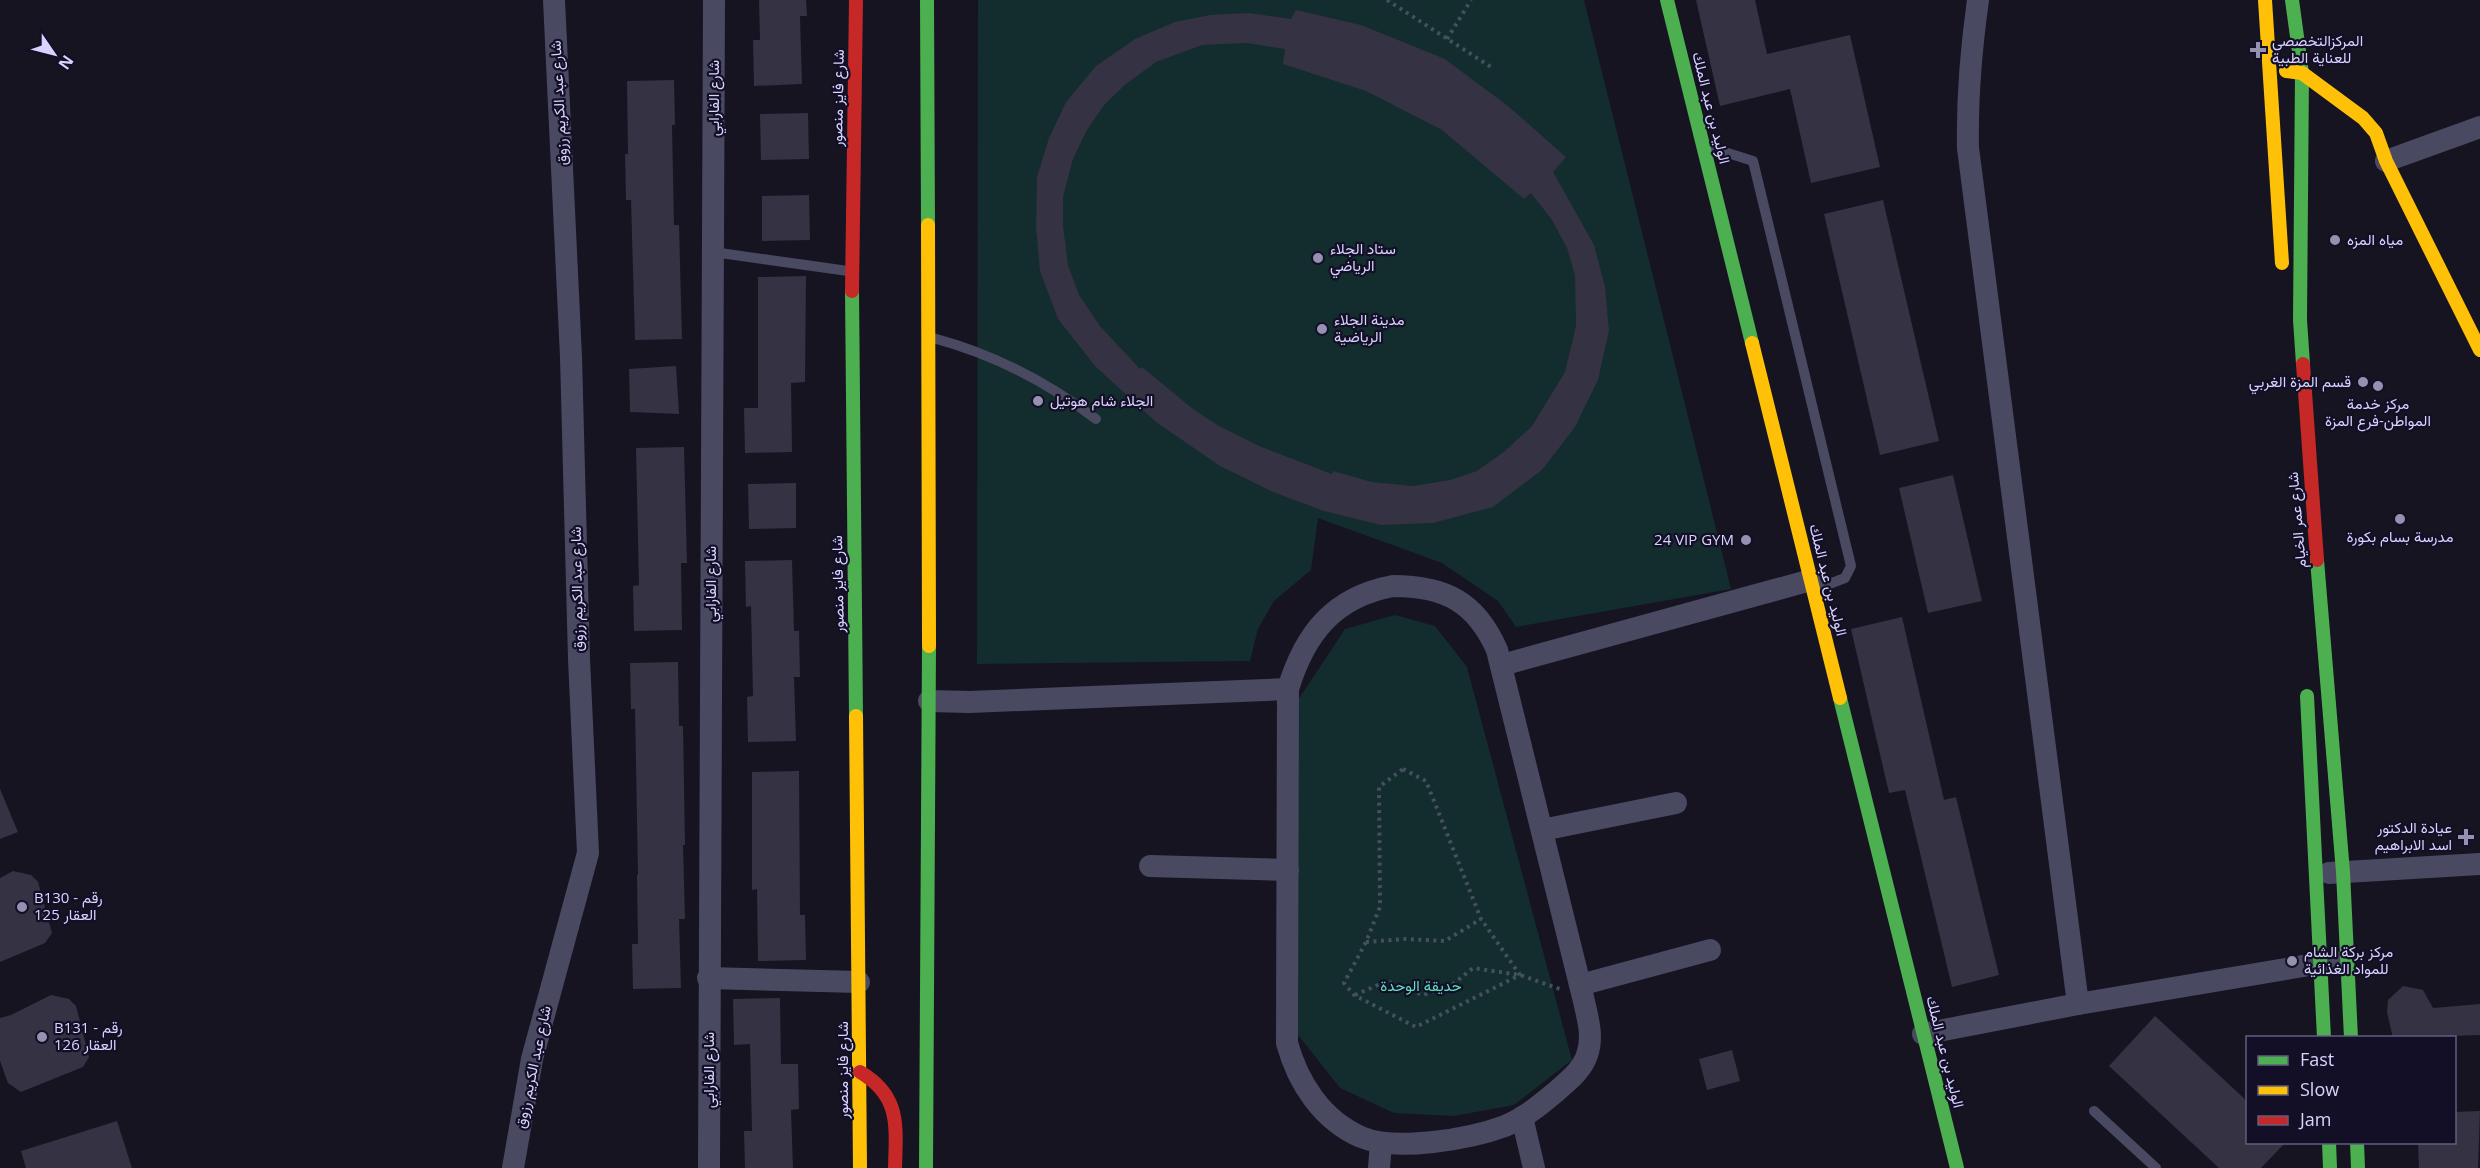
<svg xmlns="http://www.w3.org/2000/svg" width="2480" height="1168" font-family="'Open Sans',Vazirmatn,sans-serif">
<rect width="100%" height="100%" fill="#161421"/>
<g fill="#132c2d">
<polygon points="978,0 1584,0 1731,589 1516,627 1498,601 1442,563 1318,518 1311,570 1274,601 1258,629 1250,661 977,664"/>
<polygon points="1395,615 1435,626 1467,667 1572,1060 1514,1105 1454,1116 1394,1113 1340,1088 1291,1026 1298,700 1345,629"/>
</g>
<g fill="#343243" fill-rule="evenodd">
<polygon points="759,0 806,0 807,16 800,16 802,84 754,86 753,40 760,40"/>
<polygon points="1696,0 1755,0 1767,54 1850,35 1880,167 1811,183 1790,89 1720,106"/>
<path d="M 1296,10 L 1361,25 L 1445,59 L 1508,106 L 1566,157 L 1553,172 L 1594,245 L 1605,287 L 1609,331 L 1598,380 L 1575,427 L 1542,470 L 1493,507 L 1433,523 L 1381,525 L 1324,511 L 1273,492 L 1220,466 L 1156,422 L 1095,366 L 1058,319 L 1040,271 L 1036,227 L 1037,177 L 1049,138 L 1066,102 L 1096,66 L 1135,39 L 1175,22 L 1210,15 L 1248,13 L 1291,19 ZM 1247,43 L 1285,49 L 1283,64 L 1366,91 L 1442,130 L 1524,199 L 1531,193 L 1552,220 L 1567,248 L 1575,275 L 1576,326 L 1565,372 L 1532,426 L 1505,451 L 1477,471 L 1450,480 L 1413,486 L 1372,482 L 1333,471 L 1332,474 L 1259,446 L 1219,426 L 1193,409 L 1142,367 L 1140,369 L 1100,326 L 1079,295 L 1068,265 L 1063,225 L 1063,197 L 1073,159 L 1087,130 L 1105,104 L 1126,84 L 1156,62 L 1202,45 Z"/>
<polygon points="674,80 675,125 672,125 674,225 679,225 682,339 635,340 631,200 626,200 625,154 628,154 627,81"/>
<polygon points="808,113 809,159 761,160 760,114"/>
<polygon points="809,195 810,240 762,241 762,196"/>
<polygon points="1883,200 1939,441 1880,455 1824,214"/>
<polygon points="806,276 805,382 791,383 792,452 745,453 744,408 758,408 758,277"/>
<polygon points="676,366 679,414 630,412 629,369"/>
<polygon points="684,447 687,563 681,563 682,630 634,631 633,586 639,585 636,448"/>
<polygon points="1953,475 1982,601 1928,613 1899,488"/>
<polygon points="796,483 796,528 749,529 748,484"/>
<polygon points="792,560 794,631 799,631 800,677 794,677 796,741 748,742 747,697 753,696 751,606 746,607 745,561"/>
<polygon points="1902,617 1944,800 1956,797 1999,975 1952,987 1905,790 1889,793 1851,629"/>
<polygon points="678,662 679,726 683,726 685,845 683,845 685,919 679,919 681,988 633,989 632,944 638,944 637,875 638,875 635,709 631,709 630,663"/>
<polygon points="799,771 800,915 805,915 806,960 758,961 757,889 752,890 752,772"/>
<polygon points="0,789 18,832 0,839"/>
<polygon points="13,871 31,875 38,882 52,933 45,943 0,962 0,878"/>
<polygon points="2403,986 2423,990 2433,1008 2480,1004 2480,1035 2393,1038 2387,1012 2388,1000"/>
<polygon points="51,995 69,999 76,1006 89,1057 83,1067 21,1092 8,1083 0,1061 0,1018 11,1015"/>
<polygon points="780,998 781,1064 798,1064 799,1109 791,1110 793,1168 745,1168 744,1131 752,1131 750,1044 734,1045 733,999"/>
<polygon points="2155,1016 2247,1101 2247,1143 2285,1143 2261,1168 2219,1168 2109,1066"/>
<polygon points="1732,1050 1740,1081 1707,1090 1699,1059"/>
<polygon points="2480,1111 2478,1168 2419,1168 2418,1143 2454,1143 2454,1112"/>
<polygon points="117,1121 132,1168 26,1168 21,1151"/>
</g>
<g fill="none" stroke-linecap="round" stroke-linejoin="round">
<g stroke="#44505f" stroke-width="4" stroke-dasharray="3 4.5" stroke-linecap="butt">
<polyline points="1387,0 1491,67"/>
<polyline points="1447,39 1471,0"/>
<polygon points="1403,769 1426,781 1481,919 1520,975 1416,1027 1354,995 1344,983 1366,942 1380,907 1379,787"/>
<polyline points="1366,942 1405,939 1445,941 1481,919"/>
<polyline points="1355,995 1387,981 1423,995 1452,985 1473,968 1520,975 1560,989"/>
</g>
<g stroke="#4a4962" stroke-width="10">
<polyline points="1709,147 1753,161 1851,566 1845,578 1816,589"/>
<polyline points="713,252 848,271"/>
<path d="M 933,338 C 993,354 1046,381 1096,419"/>
<polyline points="2094,1111 2156,1168"/>
</g>
<g stroke="#4a4962" stroke-width="22">
<path d="M 1978,0 C 1971,50 1967,97 1968,148 L 2078,1004"/>
<polyline points="2386,161 2480,127"/>
<path d="M 1393,586 C 1445,586 1476,602 1497,650 L 1583,997 C 1587,1016 1594,1036 1587,1055 C 1582,1070 1569,1080 1558,1090 C 1541,1104 1525,1118 1505,1126 C 1470,1139 1396,1152 1361,1137 C 1322,1120 1298,1083 1287,1043 L 1288,689 C 1305,633 1334,597 1393,586 Z"/>
<polyline points="1502,665 1811,580"/>
<polyline points="929,701 970,702 1288,689"/>
<polyline points="1542,830 1676,803"/>
<polyline points="1150,866 1288,870"/>
<polyline points="2329,873 2480,864"/>
<polyline points="708,978 859,982"/>
<polyline points="1580,985 1710,950"/>
<polyline points="1923,1034 2078,1004 2321,963 2336,962"/>
<polyline points="1522,1117 1534,1168"/>
<polyline points="513,1168 532,1059 588,853 579,659 571,357 554,0"/>
<polyline points="709,1168 714,0"/>
<polyline points="1379,1168 1381,1143"/>
</g>
<g stroke="#4caf50" stroke-width="14">
<polyline points="927,0 928,225"/>
<polyline points="1667,0 1752,343"/>
<polyline points="2292,0 2302,73 2300,320 2303,364"/>
<polyline points="852,291 856,716"/>
<polyline points="2317,560 2343,872 2351,1038"/>
<polyline points="2307,696 2324,1038"/>
<polyline points="1840,698 1957,1168"/>
<polyline points="2329,1142 2330,1168"/>
<polyline points="2357,1142 2358,1168"/>
<polyline points="926,1168 929,646"/>
</g>
<g stroke="#ffc107" stroke-width="14">
<polyline points="2265,0 2282,263"/>
<polyline points="2286,71 2302,73 2363,118 2376,133 2386,161 2480,350"/>
<polyline points="928,225 929,646"/>
<polyline points="1752,343 1840,698"/>
<polyline points="856,716 860,1168"/>
</g>
<g stroke="#c62828" stroke-width="14">
<polyline points="852,291 856,0"/>
<polyline points="2303,364 2317,560"/>
<path d="M 860,1072 C 901,1096 896,1126 895,1168"/>
</g>
</g>
<g fill="#9591b1" stroke="#130f26" stroke-width="2">
<path d="M2255 41h6v6h6v6h-6v6h-6v-6h-6v-6h6z"/>
<circle cx="2335" cy="240" r="6"/>
<circle cx="1318" cy="258" r="6"/>
<circle cx="1322" cy="329" r="6"/>
<circle cx="2363" cy="382" r="6"/>
<circle cx="2378" cy="386" r="6"/>
<circle cx="1038" cy="401" r="6"/>
<circle cx="2400" cy="519" r="6"/>
<circle cx="1746" cy="540" r="6"/>
<path d="M2463 828h6v6h6v6h-6v6h-6v-6h-6v-6h6z"/>
<circle cx="22" cy="907" r="6"/>
<circle cx="2292" cy="961" r="6"/>
<circle cx="42" cy="1037" r="6"/>
</g>
<g text-anchor="middle" stroke-width="4.5" stroke-linejoin="round" paint-order="stroke">
<g font-size="15" fill="#d9d4ff" stroke="#130f26" text-anchor="start">
<text x="2272" y="46">المركزالتخصصي<tspan x="2272" dy="17">للعناية الطبية</tspan></text>
<text x="2347" y="245">مياه المزه</text>
<text x="1330" y="254">ستاد الجلاء<tspan x="1330" dy="17">الرياضي</tspan></text>
<text x="1334" y="325">مدينة الجلاء<tspan x="1334" dy="17">الرياضية</tspan></text>
<text x="2351" y="387" text-anchor="end">قسم المزة الغربي</text>
<text x="1050" y="406">الجلاء شام هوتيل</text>
<text x="2378" y="409" text-anchor="middle">مركز خدمة<tspan x="2378" dy="17">المواطن-فرع المزة</tspan></text>
<text x="2400" y="542" text-anchor="middle">مدرسة بسام بكورة</text>
<text x="1734" y="545" text-anchor="end">24 VIP GYM</text>
<text x="2452" y="833" text-anchor="end">عيادة الدكتور<tspan x="2452" dy="17">اسد الابراهيم</tspan></text>
<text x="34" y="903">B130 - رقم<tspan x="34" dy="17">العقار 125</tspan></text>
<text x="2304" y="957">مركز بركة الشام<tspan x="2304" dy="17">للمواد الغذائية</tspan></text>
<text x="54" y="1033">B131 - رقم<tspan x="54" dy="17">العقار 126</tspan></text>
</g>
<g font-size="15" fill="#d9d4ff" stroke="#130f26">
<text transform="translate(714 98) rotate(-90)" y="5">شارع الفارابي</text>
<text transform="translate(838 98) rotate(-89)" y="5">شارع فايز منصور</text>
<text transform="translate(559 103) rotate(-93)" y="5">شارع عبد الكريم رزوق</text>
<text transform="translate(1711 108) rotate(76)" y="5">الوليد بن عبد الملك</text>
<text transform="translate(2297 520) rotate(-95)" y="5">شارع عمر الخيام</text>
<text transform="translate(1828 580) rotate(76)" y="5">الوليد بن عبد الملك</text>
<text transform="translate(711 584) rotate(-90)" y="5">شارع الفارابي</text>
<text transform="translate(838 584) rotate(-91)" y="5">شارع فايز منصور</text>
<text transform="translate(577 589) rotate(-91)" y="5">شارع عبد الكريم رزوق</text>
<text transform="translate(1945 1052) rotate(76)" y="5">الوليد بن عبد الملك</text>
<text transform="translate(533 1067) rotate(-78)" y="5">شارع عبد الكريم رزوق</text>
<text transform="translate(709 1070) rotate(-90)" y="5">شارع الفارابي</text>
<text transform="translate(843 1070) rotate(-90)" y="5">شارع فايز منصور</text>
</g>
<g font-size="15" fill="#5fe0c0" stroke="#130f26">
<text x="1421" y="991">حديقة الوحدة</text>
</g>
</g>
<rect x="2246" y="1036" width="210" height="108" fill="#130f26" stroke="#625e7d" stroke-width="1.5"/>
<rect x="2258" y="1056" width="30" height="9" fill="#4caf50" stroke="#625e7d" stroke-width="1.5"/>
<text x="2300" y="1066" font-size="18" fill="#d9d4ff">Fast</text>
<rect x="2258" y="1086" width="30" height="9" fill="#ffc107" stroke="#625e7d" stroke-width="1.5"/>
<text x="2300" y="1096" font-size="18" fill="#d9d4ff">Slow</text>
<rect x="2258" y="1116" width="30" height="9" fill="#c62828" stroke="#625e7d" stroke-width="1.5"/>
<text x="2300" y="1126" font-size="18" fill="#d9d4ff">Jam</text>
<g transform="translate(54 54) rotate(125)" stroke="#130f26" stroke-width="4.5" paint-order="stroke">
<path d="M0-4.5L10 22L0 15L-10 22Z" fill="#d9d4ff"/>
<text y="-9" font-size="16" font-weight="bold" text-anchor="middle" fill="#d9d4ff">N</text>
</g>
</svg>
